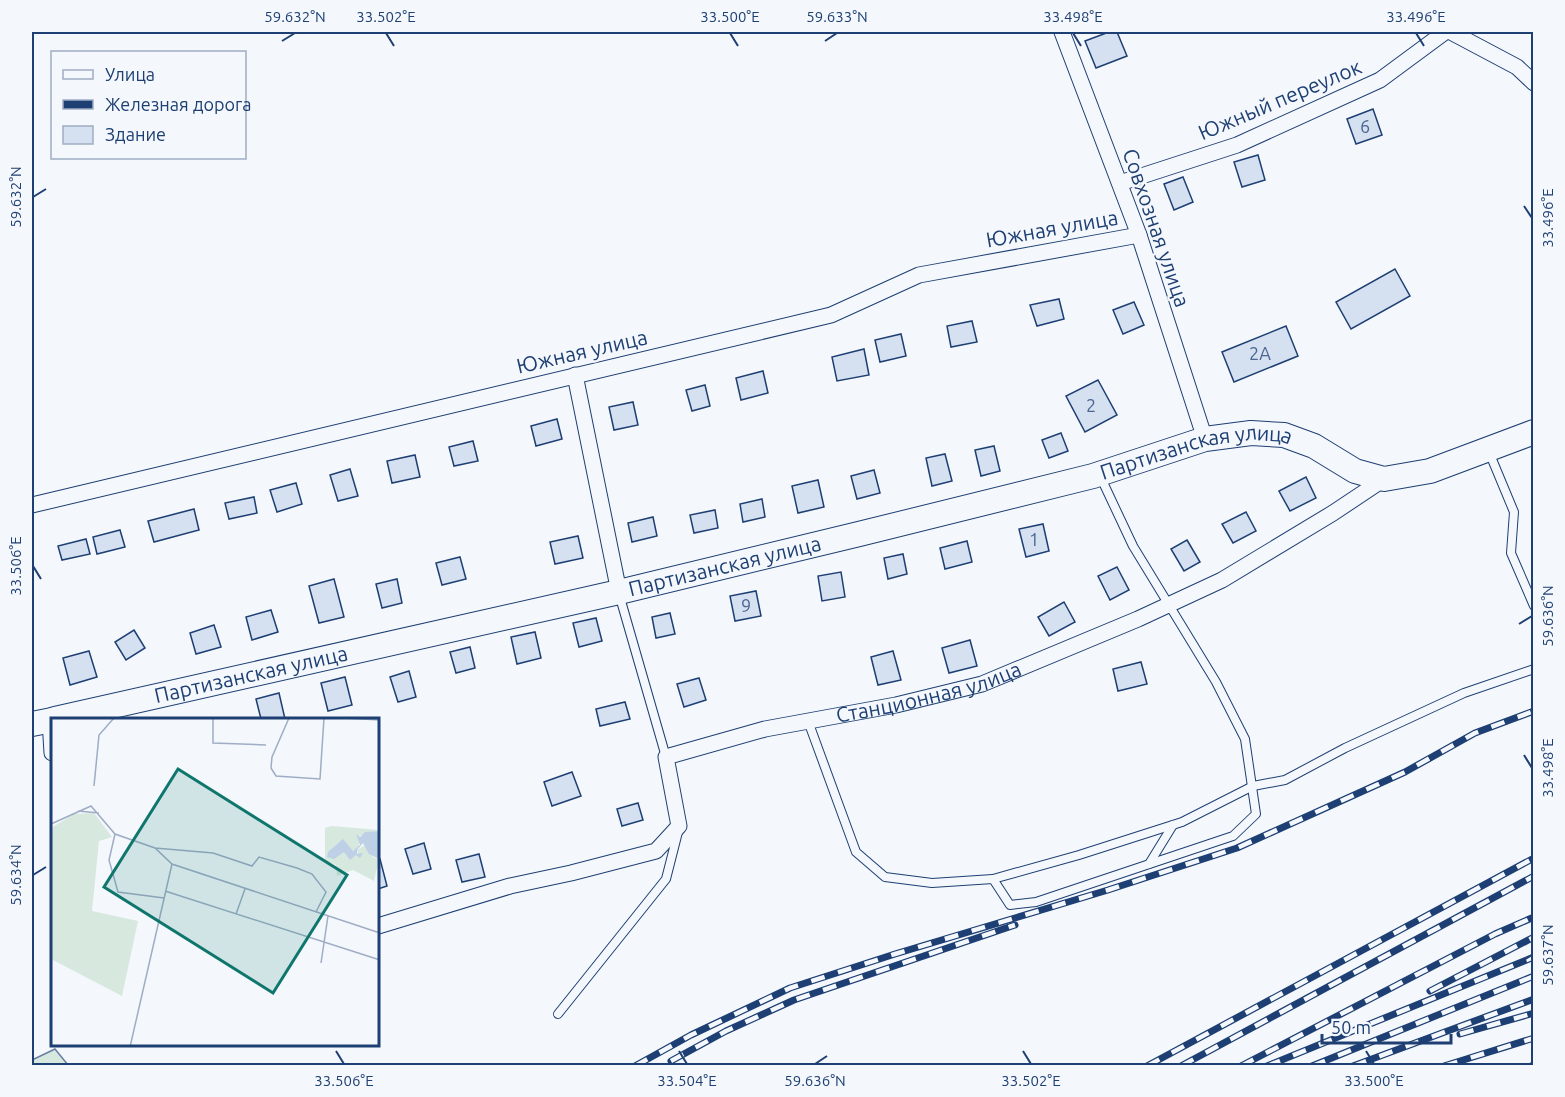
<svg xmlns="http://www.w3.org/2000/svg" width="1565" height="1097" font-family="Ubuntu,sans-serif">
<rect width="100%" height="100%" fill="#f4f7fb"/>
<polygon fill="#d7e8df" stroke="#687fa3" stroke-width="1.5" points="55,1049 68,1065 32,1065 32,1060"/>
<g fill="#d5e0f0" stroke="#1d3f73" stroke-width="1.5">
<polygon points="1109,32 1117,32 1127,56 1096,68 1085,41"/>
<polygon points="1373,109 1382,135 1356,144 1347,119"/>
<polygon points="1258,155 1265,180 1242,187 1234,162"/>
<polygon points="1183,177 1193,202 1174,210 1164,184"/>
<polygon points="1395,269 1410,296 1351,329 1336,302"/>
<polygon points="1059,299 1064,319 1037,326 1030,305"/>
<polygon points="1134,302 1144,325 1123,334 1113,310"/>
<polygon points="972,321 977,342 951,347 947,326"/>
<polygon points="1286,326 1298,356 1234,382 1222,352"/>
<polygon points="901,334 906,356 880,362 875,340"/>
<polygon points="864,349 869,375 837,381 832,357"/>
<polygon points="763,371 768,393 741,400 736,378"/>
<polygon points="1098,380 1117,415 1085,432 1066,396"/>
<polygon points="705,385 710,406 692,411 686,390"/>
<polygon points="633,402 638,425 614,430 609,407"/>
<polygon points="557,419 562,439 536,446 531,426"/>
<polygon points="1061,433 1068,451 1049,458 1042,440"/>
<polygon points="473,441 478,461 454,466 449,447"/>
<polygon points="994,446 1000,471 981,476 975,450"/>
<polygon points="945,454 952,481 932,486 926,458"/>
<polygon points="415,455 420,477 392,483 387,461"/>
<polygon points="350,469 358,496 338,501 330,475"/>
<polygon points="874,470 880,493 857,499 851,476"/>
<polygon points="1306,477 1316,498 1290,511 1279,491"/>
<polygon points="818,480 824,507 798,513 792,486"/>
<polygon points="296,483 302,504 277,512 270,490"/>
<polygon points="254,497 257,513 229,519 225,503"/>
<polygon points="762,499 765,517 743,522 740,504"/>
<polygon points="194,509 199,530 154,542 148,521"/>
<polygon points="715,510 718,528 694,533 690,515"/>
<polygon points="1246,512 1256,531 1233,543 1222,524"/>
<polygon points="653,517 657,536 632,542 628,523"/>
<polygon points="1043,524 1049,551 1026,557 1019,529"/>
<polygon points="120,530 125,547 97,554 93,537"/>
<polygon points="578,536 583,558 555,564 550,542"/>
<polygon points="86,539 90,554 62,560 58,546"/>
<polygon points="1187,540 1200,562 1184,571 1171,549"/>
<polygon points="967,541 972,562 945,569 940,548"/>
<polygon points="903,554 907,574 888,579 884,558"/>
<polygon points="460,557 466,579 442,585 436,563"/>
<polygon points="1117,567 1129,590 1110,600 1098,576"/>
<polygon points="841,572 845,597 822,601 818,576"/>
<polygon points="334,579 344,617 319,623 309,586"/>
<polygon points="397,579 402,603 382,608 376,584"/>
<polygon points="756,591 761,616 735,621 730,596"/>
<polygon points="1064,602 1075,622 1049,636 1038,617"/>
<polygon points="271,610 278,632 252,640 246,617"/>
<polygon points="670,613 675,634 656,638 652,617"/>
<polygon points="596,618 602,641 579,647 573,623"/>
<polygon points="214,625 221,647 196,654 190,633"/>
<polygon points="134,630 145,648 126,660 115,642"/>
<polygon points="535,632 541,658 517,664 511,637"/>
<polygon points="970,640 977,666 949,673 942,648"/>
<polygon points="470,647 475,668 456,673 450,652"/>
<polygon points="89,651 97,677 70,685 63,658"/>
<polygon points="893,651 901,680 878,685 871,657"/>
<polygon points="1141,662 1147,684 1118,691 1113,669"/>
<polygon points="409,671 416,697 398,702 390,677"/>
<polygon points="345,677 352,705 328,711 321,683"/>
<polygon points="699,678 706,700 684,707 677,684"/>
<polygon points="279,693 285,719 261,719 256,699"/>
<polygon points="625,702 630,719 600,726 596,709"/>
<polygon points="572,772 581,796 552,806 544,782"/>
<polygon points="638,803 643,820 622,826 617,809"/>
<polygon points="424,843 431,869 413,874 405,849"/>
<polygon points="479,854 485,877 462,882 456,860"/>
<polygon points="378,859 380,859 387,886 378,889"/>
</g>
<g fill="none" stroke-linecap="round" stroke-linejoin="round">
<defs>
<g id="service">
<polyline points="1489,452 1514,512 1511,553 1534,606"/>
<polyline points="619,594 666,757"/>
<polyline points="808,721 856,852 885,877 932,883 993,879 1010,905 1036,902 1233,836 1256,814 1245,739 1216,682 1133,546 1101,478"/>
<polyline points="1149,864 1173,825"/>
<polyline points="993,879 1079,855 1182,822 1253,786 1285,780 1345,748 1464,693 1534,669"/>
<polyline points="558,1014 666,879 678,832"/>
</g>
<g id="minor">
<polyline points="1062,32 1139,235 1205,439"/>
<polyline points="1451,32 1517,67 1534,83"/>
<polyline points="1120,183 1237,145 1380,80 1445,32"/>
<polyline points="575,375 619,592"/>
<polyline points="32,505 831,315 919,275 1139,235"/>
<polyline points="50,720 52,753"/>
<path id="s1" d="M 378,926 L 510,886 L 571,873 L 656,851 L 679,826 L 666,757 L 765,729 L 896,705 L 982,684 L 1138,619 L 1222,580 L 1333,513 L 1384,479"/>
</g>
<g id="primary">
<path id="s2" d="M 55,719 L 619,592 L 859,534 L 1093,476 L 1205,439 L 1251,433 L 1284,435 L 1314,446 L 1355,471 L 1384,479 L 1430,471 L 1534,432"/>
<polyline points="32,724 52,720"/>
</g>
</defs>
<use href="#service" stroke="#1d3f73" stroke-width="10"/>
<use href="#minor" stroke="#1d3f73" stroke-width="17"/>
<use href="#primary" stroke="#1d3f73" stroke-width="26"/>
<use href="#service" stroke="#f4f7fb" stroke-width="8"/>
<use href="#minor" stroke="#f4f7fb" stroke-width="15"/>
<use href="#primary" stroke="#f4f7fb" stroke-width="24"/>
<defs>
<g id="rail">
<polyline points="1430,991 1534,937"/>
<polyline points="1460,1034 1534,1013"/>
<polyline points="671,1061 726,1031 794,1000 1015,925"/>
<polyline points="635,1066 691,1035 790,988 895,954 1108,890 1237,848 1405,772 1475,733 1534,711"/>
<polyline points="1147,1066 1534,858"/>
<polyline points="1181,1066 1534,876"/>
<polyline points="1241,1066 1495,934 1534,917"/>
<polyline points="1267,1066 1534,957"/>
<polyline points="1312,1066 1534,976"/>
<polyline points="1353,1066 1534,999"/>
<polyline points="1444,1066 1534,1038"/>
<polyline points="1531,1066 1534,1065"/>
</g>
</defs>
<use href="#rail" stroke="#1d3f73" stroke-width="7"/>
<use href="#rail" stroke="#f4f7fb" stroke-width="4.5" stroke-dasharray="14" stroke-linecap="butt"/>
</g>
<path fill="none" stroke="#1d3f73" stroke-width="2" d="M 386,33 L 394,46M 730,33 L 738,46M 1073,33 L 1081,46M 1416,33 L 1424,46M 282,41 L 295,33M 825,41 L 837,33M 33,197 L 46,189M 1524,206 L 1532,218M 33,566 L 41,579M 1519,624 L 1532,616M 1524,755 L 1532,768M 33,875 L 46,867M 1519,963 L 1532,955M 336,1051 L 344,1064M 679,1051 L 687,1064M 1023,1051 L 1031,1064M 1366,1051 L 1374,1064M 815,1064 L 827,1056"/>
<g text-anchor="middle" stroke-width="4.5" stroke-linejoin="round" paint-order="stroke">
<g font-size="18" fill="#4b6792">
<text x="1365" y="133">6</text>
<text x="1260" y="360">2А</text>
<text x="1091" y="412">2</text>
<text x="1034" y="546">1</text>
<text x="746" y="612">9</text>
</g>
<g font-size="21" fill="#1d3f73" stroke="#f4f7fb">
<text transform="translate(1280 100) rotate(-23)" y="7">Южный переулок</text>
<text transform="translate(1156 228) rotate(71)" y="7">Совхозная улица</text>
<text transform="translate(1052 229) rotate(-10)" y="7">Южная улица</text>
<text transform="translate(582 352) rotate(-13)" y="7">Южная улица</text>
<text dy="7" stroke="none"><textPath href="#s2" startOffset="1173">Партизанская улица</textPath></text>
<text dy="7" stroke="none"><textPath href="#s2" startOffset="687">Партизанская улица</textPath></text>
<text dy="7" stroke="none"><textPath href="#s2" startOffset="201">Партизанская улица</textPath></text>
<text dy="7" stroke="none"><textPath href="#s1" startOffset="663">Станционная улица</textPath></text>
</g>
</g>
<g transform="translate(51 718)">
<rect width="328" height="328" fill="#f4f7fb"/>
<path d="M 43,95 L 61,119 L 48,123 L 41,193 L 87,203 L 71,278 L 0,241 L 0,110 L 23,96 ZM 280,108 L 328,112 L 308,118 L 308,129 L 302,133 L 293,125 L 280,138 L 293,134 L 307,137 L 306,132 L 315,126 L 322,139 L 328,141 L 323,163 L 302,152 L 286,158 L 285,147 L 274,142 L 274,110 Z" fill="#d7e8df"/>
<path d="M 328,113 L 328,141 L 318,136 L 312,125 L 306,132 L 306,136 L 312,135 L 309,140 L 305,137 L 299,142 L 293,134 L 283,141 L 276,139 L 277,134 L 292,121 L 302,133 L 309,127 L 305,116 L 309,119 L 314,114 Z" fill="#bed0e5"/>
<path fill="none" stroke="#9eadc5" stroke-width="1.5" d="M 162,0 L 162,25 L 215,27M 238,0 L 221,39 L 220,50 L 225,58 L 269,61 L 273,0M 293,0 L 329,2M 43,68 L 48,17 L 63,0M 27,93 L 48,95M 0,106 L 40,88 L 64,116 L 104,130 L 121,146 L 329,215M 64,116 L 58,142 L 67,174 L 113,180M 104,130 L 162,135 L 201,148 L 208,139 L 246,150 L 261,156 L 275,174 L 265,194M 114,173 L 329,242M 185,196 L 194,171M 270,245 L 277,198M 79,329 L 121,146"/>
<path fill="#0f766e" fill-opacity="0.15" stroke="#0f766e" stroke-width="3" d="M 127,51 L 296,157 L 222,275 L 53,169 Z"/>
<rect width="328" height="328" fill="none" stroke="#1d3f73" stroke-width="3"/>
</g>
<rect width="1565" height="1097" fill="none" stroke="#f4f7fb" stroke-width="66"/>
<rect x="51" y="51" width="195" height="108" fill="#f4f7fb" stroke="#9eadc5" stroke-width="1.5"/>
<rect x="63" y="70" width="30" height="9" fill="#f4f7fb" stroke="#9eadc5" stroke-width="1.5"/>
<text x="105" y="81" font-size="18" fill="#1d3f73">Улица</text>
<rect x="63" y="100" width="30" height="9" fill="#1d3f73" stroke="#9eadc5" stroke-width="1.5"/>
<text x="105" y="111" font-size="18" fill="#1d3f73">Железная дорога</text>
<rect x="63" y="126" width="30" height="18" fill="#d5e0f0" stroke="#9eadc5" stroke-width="1.5"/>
<text x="105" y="141" font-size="18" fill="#1d3f73">Здание</text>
<path d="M1322 1034v9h129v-9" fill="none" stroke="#1d3f73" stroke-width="3"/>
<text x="1331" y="1034" font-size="18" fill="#1d3f73" stroke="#f4f7fb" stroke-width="4.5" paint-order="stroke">50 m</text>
<rect x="33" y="33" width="1499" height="1031" fill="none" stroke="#1d3f73" stroke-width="2"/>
<g font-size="15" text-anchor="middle" fill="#1d3f73">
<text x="295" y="22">59.632°N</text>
<text x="386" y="22">33.502°E</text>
<text x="730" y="22">33.500°E</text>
<text x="837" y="22">59.633°N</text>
<text x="1073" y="22">33.498°E</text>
<text x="1416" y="22">33.496°E</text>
<text transform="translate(16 197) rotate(-90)" y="5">59.632°N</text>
<text transform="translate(1548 218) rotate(-90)" y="5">33.496°E</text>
<text transform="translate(16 566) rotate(-90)" y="5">33.506°E</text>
<text transform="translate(1548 616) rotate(-90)" y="5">59.636°N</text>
<text transform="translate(1548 768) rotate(-90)" y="5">33.498°E</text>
<text transform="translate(16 875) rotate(-90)" y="5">59.634°N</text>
<text transform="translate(1548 955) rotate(-90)" y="5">59.637°N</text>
<text x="344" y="1086">33.506°E</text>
<text x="687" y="1086">33.504°E</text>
<text x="815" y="1086">59.636°N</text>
<text x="1031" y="1086">33.502°E</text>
<text x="1374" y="1086">33.500°E</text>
</g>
</svg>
